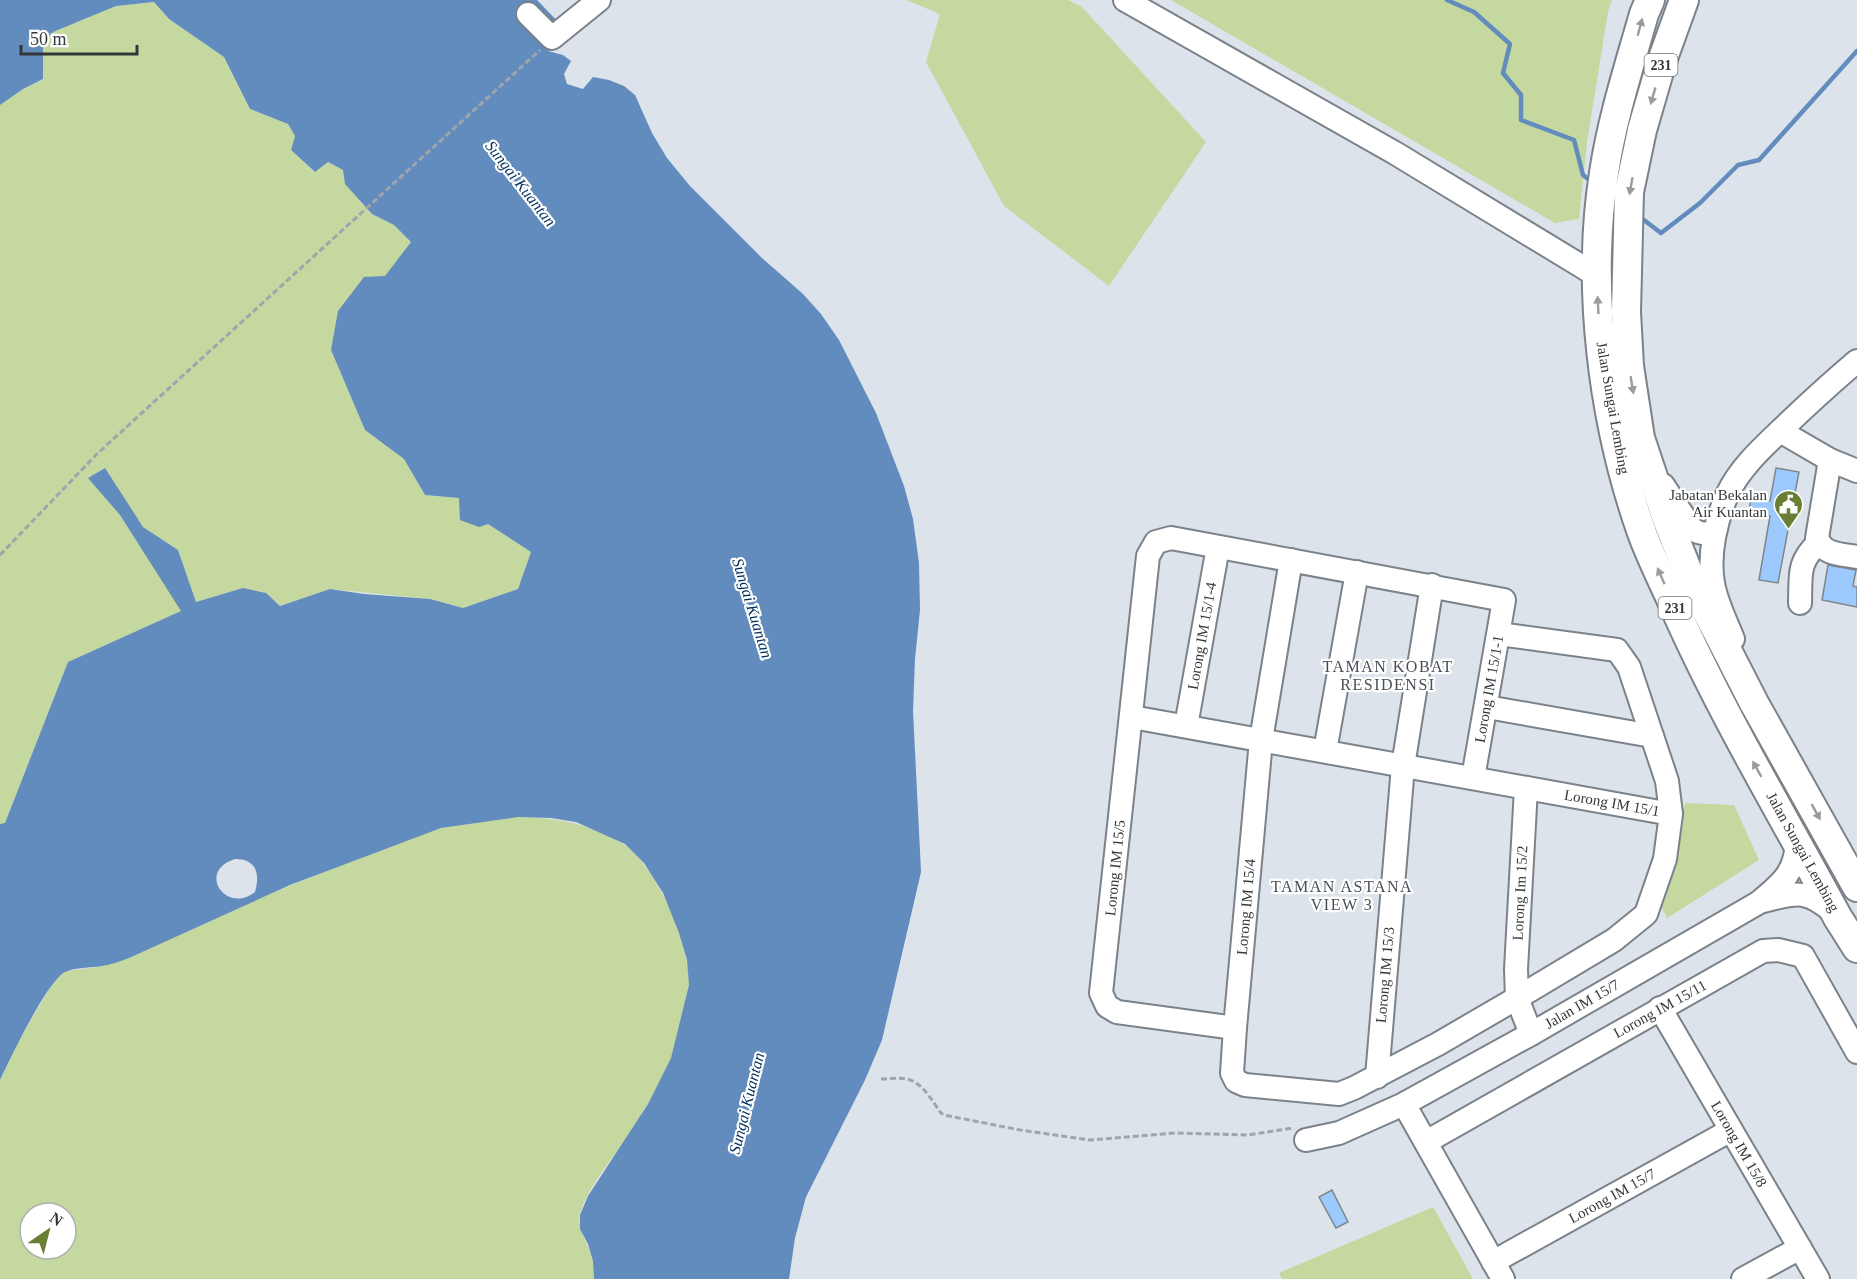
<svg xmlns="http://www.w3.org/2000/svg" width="1857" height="1279" font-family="'Times New Roman',serif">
<rect width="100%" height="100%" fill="#dce3eb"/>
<g fill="#c4d8a0" fill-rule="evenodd">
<polygon points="906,0 1068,0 1081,6 1206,142 1109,286 1004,206 926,62 940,14"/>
<polygon points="1171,0 1612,0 1608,12 1587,142 1579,219 1555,223"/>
<polygon points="155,2 169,19 224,57 250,109 288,124 295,136 291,150 314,172 328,162 343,170 359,200 372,214 394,225 411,242 331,350 365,430 404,459 425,495 459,498 488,524 531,552 518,589 463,608 430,599 331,589 280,606 266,593 243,588 196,602 178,550 143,527 104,468 89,478 120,515 182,611 68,662 5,823 0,824 0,105 23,89 43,79 43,44 53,32 116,6"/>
<polygon points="1685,803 1734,805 1759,860 1667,918 1661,906"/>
<path d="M 518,817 C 556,818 590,823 623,844 C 656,865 691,946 689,985 C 688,1002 678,1044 670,1060 C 657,1090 639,1119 620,1147 C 606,1167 587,1190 580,1213 C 576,1230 590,1245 593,1261 C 594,1267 593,1273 594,1279 L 0,1279 L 0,1080 L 13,1051 L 55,979 L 66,971 L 104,966 L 129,958 L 242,905 L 404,840 L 441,828 ZM 30,1213 L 66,1213 L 66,1249 L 30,1249 Z"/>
<polygon points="1433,1207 1473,1279 1282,1279 1279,1273"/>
</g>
<path fill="#618cbd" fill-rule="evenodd" d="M 0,0 L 537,0 L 568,32 L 548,51 L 563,55 L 571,61 L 564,74 L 567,84 L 583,89 L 593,77 L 609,80 L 624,86 L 635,95 L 652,133 L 667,158 L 690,186 L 761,257 L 803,294 L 821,314 L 839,340 L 876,413 L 904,486 L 913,519 L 919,563 L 920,610 L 915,659 L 913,711 L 921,872 L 882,1040 L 865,1080 L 806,1197 L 795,1238 L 789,1279 L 594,1279 L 593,1261 L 588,1244 L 580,1229 L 580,1215 L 588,1196 L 648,1104 L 671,1058 L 689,985 L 687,960 L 679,933 L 663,893 L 644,863 L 625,844 L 576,822 L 551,818 L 518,817 L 441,828 L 290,885 L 129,958 C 120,961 111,965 102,966 C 90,968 75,967 65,972 C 47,981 10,1059 0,1080 L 0,824 L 5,823 L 68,662 L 181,611 L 120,515 L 88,478 L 105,468 L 143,527 L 178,550 L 196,602 L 243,588 L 266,593 L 280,606 L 330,589 L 364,594 L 430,599 L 463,608 L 518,589 L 531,552 L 488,524 L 479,527 L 460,520 L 459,498 L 425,495 L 404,459 L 365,430 L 331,350 L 338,311 L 364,277 L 385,276 L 411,242 L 394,225 L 372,214 L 345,184 L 343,170 L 328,162 L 315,172 L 291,150 L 295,136 L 288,124 L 250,109 L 224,57 L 169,19 L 154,2 L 116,6 L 53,32 L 43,44 L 43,79 L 23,89 L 0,105 ZM 235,859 C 257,859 260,874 255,892 C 226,915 196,871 235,859 Z"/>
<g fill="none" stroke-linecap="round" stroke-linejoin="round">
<g stroke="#618cbd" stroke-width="4.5">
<polyline points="1447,0 1474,12 1510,44 1503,73 1521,95 1521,120 1574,140 1583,175 1592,182"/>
<polyline points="1640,217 1661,233 1700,203 1738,165 1759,160 1857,51"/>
</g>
</g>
<g fill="#9dcafe" stroke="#7e858c" stroke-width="1.5">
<polygon points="1776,468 1799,472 1778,583 1759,580 1770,516 1749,512 1751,498 1770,501"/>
<polygon points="1828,565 1856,570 1853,586 1857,587 1857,607 1822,600"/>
<polygon points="1332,1190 1348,1222 1336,1228 1319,1197"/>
</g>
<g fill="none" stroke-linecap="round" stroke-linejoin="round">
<defs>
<g id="minor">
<polyline points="1125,0 1395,153 1596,275"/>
<polyline points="528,14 552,38 599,0"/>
<polyline points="1780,431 1830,460 1857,471"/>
<path d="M 1830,460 L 1817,538 C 1823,555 1841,554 1857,557"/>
<path d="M 1663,485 L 1692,529 C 1700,534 1710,536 1716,528"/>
<polyline points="1291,560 1261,740 1235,1028 1232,1073 1236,1081 1245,1085 1339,1094 1354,1088 1438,1044 1517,998 1614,940 1646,914 1665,859 1671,814 1667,781 1629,667 1617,650 1499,634"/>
<path d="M 1800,603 C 1801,574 1797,563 1819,542"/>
<path d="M 1733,639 C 1726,621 1716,602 1713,583 C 1708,554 1716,519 1728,493 C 1740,468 1762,448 1782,429 C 1806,406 1831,383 1857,361"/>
<polyline points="1487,707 1652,736"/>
<polyline points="1132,717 1671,814"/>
<polyline points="1186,726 1218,547"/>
<polyline points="1325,751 1357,572"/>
<polyline points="1526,788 1516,969 1517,998 1531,1034"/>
<path d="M 1763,901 C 1796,893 1806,888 1834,913"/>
<polyline points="1660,1008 1818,1279"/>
<polyline points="1235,1028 1117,1012 1107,1006 1101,993 1148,556 1156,542 1171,538 1504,600 1473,778"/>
<polyline points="1377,1077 1403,766 1432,585"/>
<polyline points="1404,1104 1503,1279"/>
<path d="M 1306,1140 L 1339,1133 L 1404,1104 L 1531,1034 L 1758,903 C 1781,884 1796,873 1797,841"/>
<polyline points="1426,1142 1763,951 1778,950 1803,956 1857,1052"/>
<polyline points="1493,1262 1731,1130"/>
<polyline points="1743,1279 1800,1248"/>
</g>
<g id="major">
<path d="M 1650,0 L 1644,14 C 1629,67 1612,119 1604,173 C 1586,288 1603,421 1641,530 C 1649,553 1660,575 1670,597 C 1718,708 1781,812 1838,918 L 1857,948"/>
<polyline points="1684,0 1662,61 1642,130 1629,192 1626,312 1629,366 1640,438 1667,519 1692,582 1754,703 1857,887"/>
</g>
</defs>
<use href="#minor" stroke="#7b8289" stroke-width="26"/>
<use href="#major" stroke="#7b8289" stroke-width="32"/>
<g stroke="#a0a5ac" stroke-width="3" stroke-dasharray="6 3" stroke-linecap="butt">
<polyline points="0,555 98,453 540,50"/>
<path d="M 881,1079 C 889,1079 898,1077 906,1079 C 922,1081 932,1101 941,1113 L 944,1115 L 1020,1130 L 1090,1140 L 1175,1133 L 1248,1135 L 1293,1128"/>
</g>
<use href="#minor" stroke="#fff" stroke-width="22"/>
<use href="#major" stroke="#fff" stroke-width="28"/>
</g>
<defs><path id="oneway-solid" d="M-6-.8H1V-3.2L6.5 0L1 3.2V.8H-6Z" transform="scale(1.5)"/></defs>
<g fill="#9a9b9c">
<use href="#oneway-solid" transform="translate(1640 27) rotate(-75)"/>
<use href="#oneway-solid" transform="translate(1653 96) rotate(106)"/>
<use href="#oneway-solid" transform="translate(1631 186) rotate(100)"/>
<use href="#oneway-solid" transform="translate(1598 305) rotate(-93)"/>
<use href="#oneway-solid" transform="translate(1632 385) rotate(81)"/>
<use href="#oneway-solid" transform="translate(1661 576) rotate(-114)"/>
<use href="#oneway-solid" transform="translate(1757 769) rotate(-119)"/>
<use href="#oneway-solid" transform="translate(1816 812) rotate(61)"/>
</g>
<defs>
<symbol id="civic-pin" viewBox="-11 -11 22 30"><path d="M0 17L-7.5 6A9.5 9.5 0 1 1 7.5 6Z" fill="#698032" stroke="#fff"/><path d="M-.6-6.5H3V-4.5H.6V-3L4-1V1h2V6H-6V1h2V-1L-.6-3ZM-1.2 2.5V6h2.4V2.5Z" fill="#fff"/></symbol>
</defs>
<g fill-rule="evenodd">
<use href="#civic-pin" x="1772" y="488" width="33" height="45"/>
</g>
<g text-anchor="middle" stroke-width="4.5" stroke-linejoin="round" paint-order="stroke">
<g fill="#fff" stroke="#717375" stroke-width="1.5">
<rect x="1644.5" y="54" width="33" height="22" rx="4.5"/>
<rect x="1658.5" y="597" width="33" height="22" rx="4.5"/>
</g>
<g font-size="14" font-weight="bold" fill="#34373a">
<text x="1661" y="70">231</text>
<text x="1675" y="613">231</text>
</g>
<g font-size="15" fill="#34373a" stroke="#fff">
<text transform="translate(1613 408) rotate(80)" y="5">Jalan Sungai Lembing</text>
<text transform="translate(1202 636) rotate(-80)" y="5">Lorong IM 15/1-4</text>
<text transform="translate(1489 689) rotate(-80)" y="5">Lorong IM 15/1-1</text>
<text transform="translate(1612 803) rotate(10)" y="5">Lorong IM 15/1</text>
<text transform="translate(1803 852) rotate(61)" y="5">Jalan Sungai Lembing</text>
<text transform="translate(1115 868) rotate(-84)" y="5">Lorong IM 15/5</text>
<text transform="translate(1520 893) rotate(-87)" y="5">Lorong Im 15/2</text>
<text transform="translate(1246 907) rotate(-85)" y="5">Lorong IM 15/4</text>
<text transform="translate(1385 975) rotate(-85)" y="5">Lorong IM 15/3</text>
<text transform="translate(1582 1004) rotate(-30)" y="5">Jalan IM 15/7</text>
<text transform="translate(1660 1009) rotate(-29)" y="5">Lorong IM 15/11</text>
<text transform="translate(1739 1144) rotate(60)" y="5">Lorong IM 15/8</text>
<text transform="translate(1612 1196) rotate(-29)" y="5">Lorong IM 15/7</text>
</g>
<g font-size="15" fill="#34373a" stroke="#fff" text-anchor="end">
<text x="1767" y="500">Jabatan Bekalan<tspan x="1767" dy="17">Air Kuantan</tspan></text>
</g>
<g font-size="16" font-style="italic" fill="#002f5d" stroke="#fff">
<text transform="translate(521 183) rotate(52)" y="6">Sungai Kuantan</text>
<text transform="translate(753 608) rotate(73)" y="6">Sungai Kuantan</text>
<text transform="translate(746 1103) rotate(-76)" y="6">Sungai Kuantan</text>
</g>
<g font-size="16" letter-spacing="1.5" fill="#494e55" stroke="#fff">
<text x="1388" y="672">TAMAN KOBAT<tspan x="1388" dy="18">RESIDENSI</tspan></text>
<text x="1342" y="892">TAMAN ASTANA<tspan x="1342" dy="18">VIEW 3</tspan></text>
</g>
</g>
<g transform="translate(48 1231) rotate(35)"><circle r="28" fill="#ffffff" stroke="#aeafb0" stroke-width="1.5"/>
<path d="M0-4.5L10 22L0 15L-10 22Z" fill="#698032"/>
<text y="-9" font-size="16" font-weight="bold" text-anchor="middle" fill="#34373a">N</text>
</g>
<path d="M21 45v9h116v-9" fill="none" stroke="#34373a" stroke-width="3"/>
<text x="30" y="45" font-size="18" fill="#34373a" stroke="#ffffff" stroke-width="4.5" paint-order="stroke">50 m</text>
</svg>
